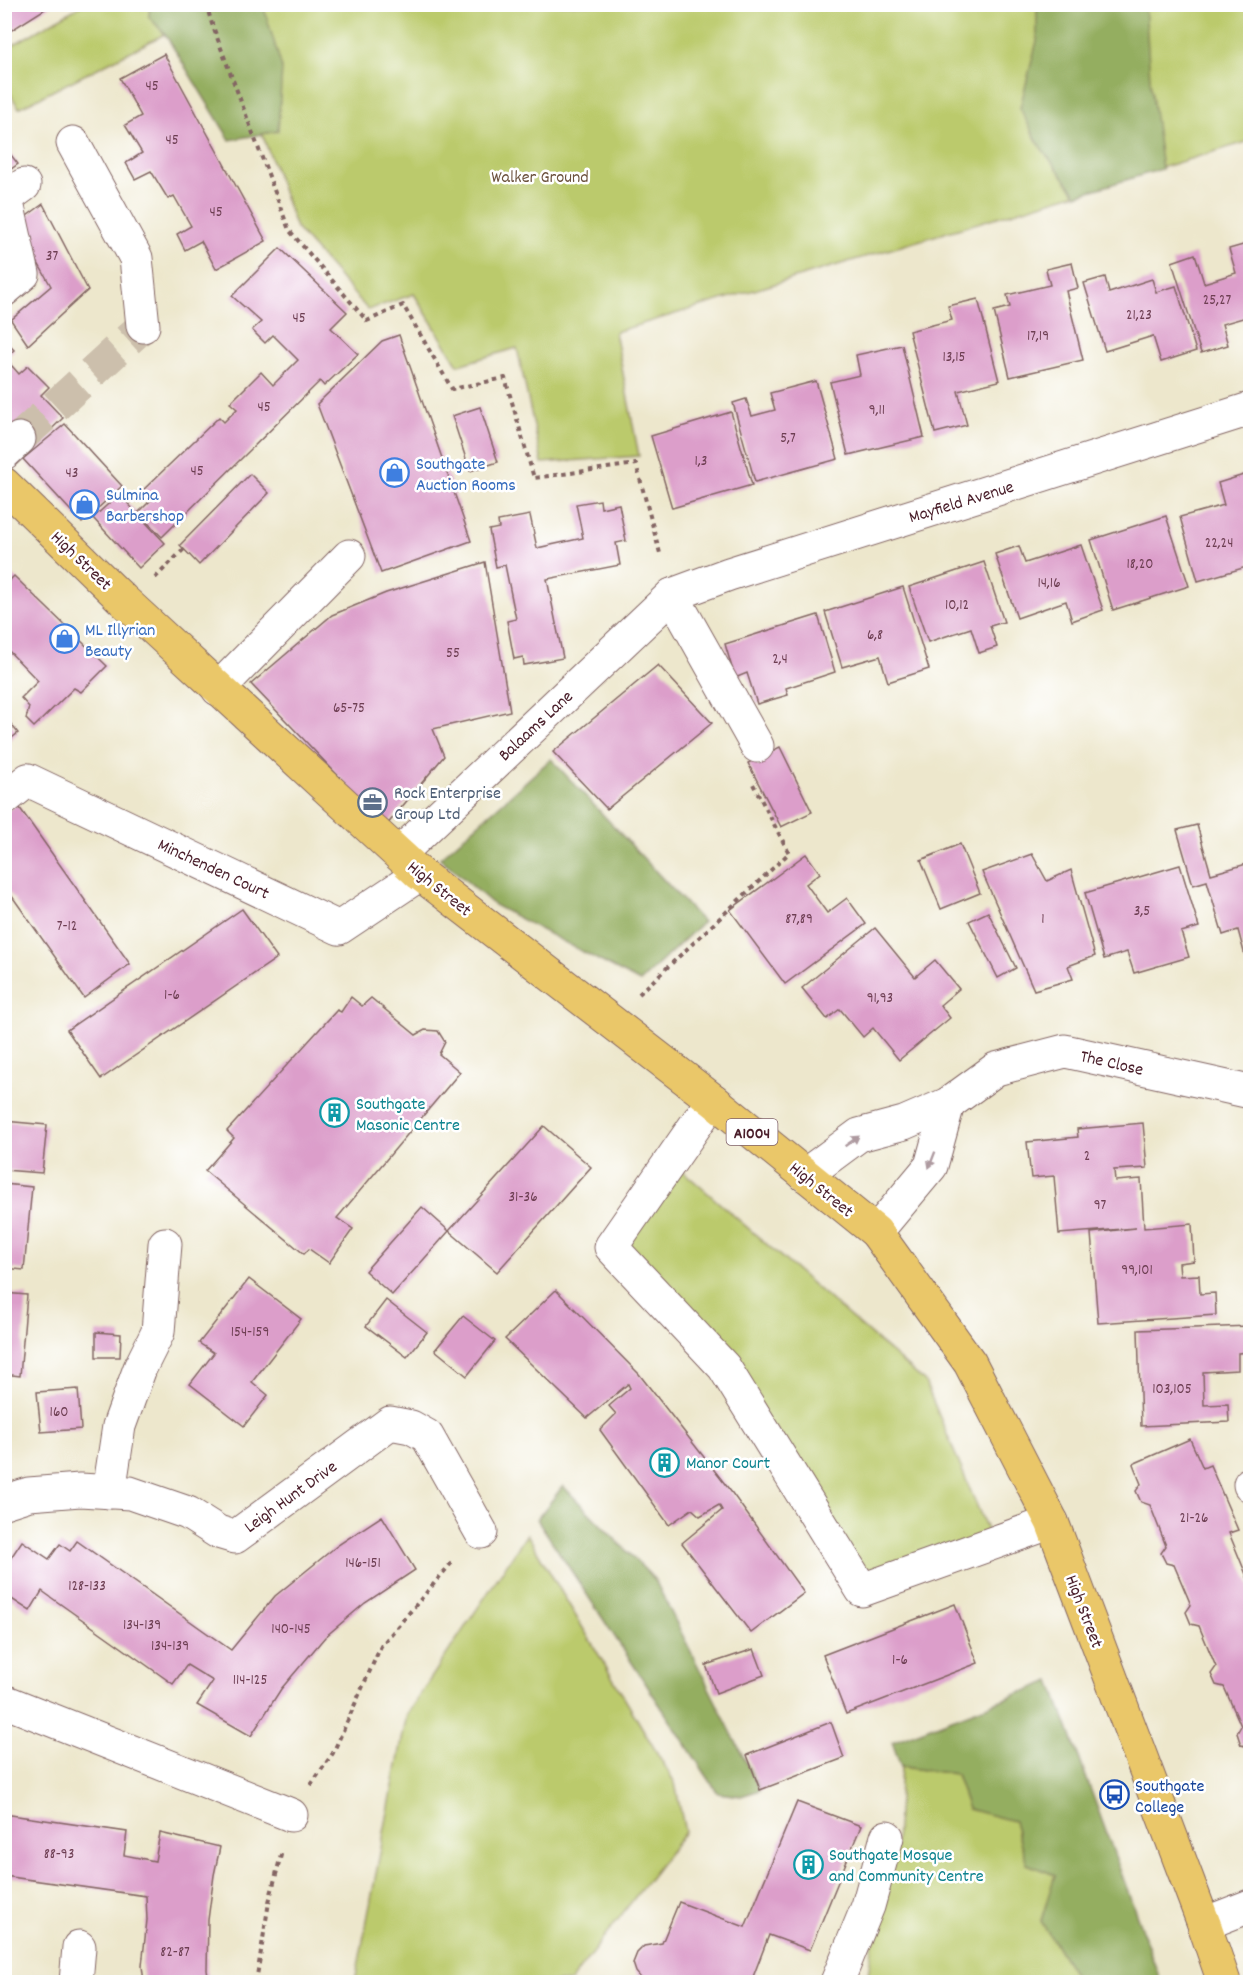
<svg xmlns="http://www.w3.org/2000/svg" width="1255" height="1987" font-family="Dekko,sans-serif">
<rect width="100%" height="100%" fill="#fff"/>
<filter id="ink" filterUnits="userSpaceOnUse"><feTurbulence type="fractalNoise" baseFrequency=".0167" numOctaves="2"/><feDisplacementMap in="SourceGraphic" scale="12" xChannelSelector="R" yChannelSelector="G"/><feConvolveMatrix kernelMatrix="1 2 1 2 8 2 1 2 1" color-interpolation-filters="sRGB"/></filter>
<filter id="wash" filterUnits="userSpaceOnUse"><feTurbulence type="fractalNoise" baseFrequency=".008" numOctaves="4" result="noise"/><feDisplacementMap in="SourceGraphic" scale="24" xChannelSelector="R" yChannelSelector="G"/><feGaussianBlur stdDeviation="1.35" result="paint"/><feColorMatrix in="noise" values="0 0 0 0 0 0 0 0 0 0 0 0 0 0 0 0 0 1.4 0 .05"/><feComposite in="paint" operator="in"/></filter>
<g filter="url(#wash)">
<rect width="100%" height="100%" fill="#ede7cc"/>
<g fill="#bbca6c" stroke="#82744c" stroke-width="1.5">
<polygon points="82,5 150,5 149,17 165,34 19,108 5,86 4,50"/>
<polygon points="216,5 1250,5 1250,141 615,332 639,456 542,463 517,348 458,365 414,294 368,310 296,228"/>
<polygon points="671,1161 925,1382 993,1544 862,1590 724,1367 611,1247"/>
<polygon points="527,1534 675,1783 685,1832 570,1982 355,1982 407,1714"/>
<polygon points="901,1767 956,1774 968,1809 1014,1821 1027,1864 1055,1875 1041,1921 1079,1982 867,1982 874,1934 896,1843"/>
</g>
<g fill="#94ae60" stroke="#6f6646" stroke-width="1.5">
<polygon points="150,5 263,5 282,68 278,131 230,140 165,34 149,17"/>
<polygon points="1037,5 1145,5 1150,79 1162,169 1077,195 1039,145 1020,108 1037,41"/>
<polygon points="551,759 703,922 640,982 494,905 440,858"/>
<polygon points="563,1486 655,1580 760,1790 741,1796 718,1793 537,1519"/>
<polygon points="1051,1681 1161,1982 1079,1982 1041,1921 1055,1875 1027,1864 1014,1821 968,1809 956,1774 901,1767 892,1742"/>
</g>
<g id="blocks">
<g fill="#dc9eca">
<polygon points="4,4 53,4 4,35"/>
<polygon points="164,54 266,241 216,269 201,241 185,250 177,234 191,226 174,196 168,199 151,171 135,179 126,163 142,153 125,125 141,116 120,78"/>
<polygon points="4,146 18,164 4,174"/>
<polygon points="43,204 88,290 28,345 11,320 51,286 16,224"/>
<polygon points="1250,243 1250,316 1222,324 1228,345 1201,353 1172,262 1195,254 1204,283 1236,273 1229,249"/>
<polygon points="280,248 347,312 331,328 358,354 324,386 320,381 162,537 138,513 150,501 141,492 219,417 224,422 237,409 230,403 261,372 273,385 298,360 273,335 265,343 252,330 261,322 232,296"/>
<polygon points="1072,263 1078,288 1066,291 1083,360 1010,377 994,311 1010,307 1007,295 1050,285 1046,269"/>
<polygon points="1105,277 1109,293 1152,279 1156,292 1176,286 1196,351 1161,362 1153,336 1105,351 1084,283"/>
<polygon points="978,299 999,381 958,391 967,425 935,433 909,331 952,320 948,306"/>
<polygon points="399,335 471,541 381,573 317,404 382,341"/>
<polygon points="4,340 14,350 5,358 11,364 4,370"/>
<polygon points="902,345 924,437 848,455 830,382 860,375 856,355"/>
<polygon points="12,366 19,374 28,366 49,387 41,395 63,418 31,449 4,423 4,373"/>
<polygon points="816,381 838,459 755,482 733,403 746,399 752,416 775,410 770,393"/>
<polygon points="480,407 498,462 470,471 452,416"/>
<polygon points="731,412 752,485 672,508 651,436"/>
<polygon points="65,424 122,486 82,523 23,459"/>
<polygon points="1250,473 1250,566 1198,581 1180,517 1224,505 1218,483"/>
<polygon points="250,474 269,493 199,565 180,545"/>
<polygon points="119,494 165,543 139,568 93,518"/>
<polygon points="600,500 601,508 619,504 626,541 616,543 620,565 547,579 563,658 524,665 523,657 514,659 507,621 516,619 505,565 496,567 489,530 499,528 498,521 530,515 537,548 583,538 576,504"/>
<polygon points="1166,516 1189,586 1113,610 1091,540"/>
<polygon points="1081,545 1103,610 1072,621 1066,601 1017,618 995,554 1019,546 1025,563"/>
<polygon points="485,562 510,711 433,729 444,756 386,826 251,684 332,615 386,593"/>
<polygon points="984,562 1004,622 990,626 997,647 979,653 971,628 928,642 909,587"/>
<polygon points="14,576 107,666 81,692 74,688 34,727 26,719 29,707 21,698 38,681 4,646 4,586"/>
<polygon points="903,587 929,669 888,682 880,656 842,667 825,612"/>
<polygon points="818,615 835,672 786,688 788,695 757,704 747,673 735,678 725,644"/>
<polygon points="658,665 712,723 607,809 553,752"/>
<polygon points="4,715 18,733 4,744"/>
<polygon points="780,747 812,812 781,827 748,763"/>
<polygon points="17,804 130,964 84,998 4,885 4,813"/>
<polygon points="1197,825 1211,874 1250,863 1250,954 1245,956 1238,930 1223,935 1207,881 1193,885 1177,830"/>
<polygon points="960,844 980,893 941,909 921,860"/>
<polygon points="806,854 820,873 806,884 827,913 847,898 866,924 785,984 730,910"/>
<polygon points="1032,854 1047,881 1071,870 1095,956 1068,966 1073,979 1034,990 982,872"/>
<polygon points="1180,865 1199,927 1181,932 1189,957 1134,973 1127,952 1104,959 1085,893"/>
<polygon points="242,909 277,958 101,1079 67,1030"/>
<polygon points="988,912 1016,968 998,978 969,921"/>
<polygon points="875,928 915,977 935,960 959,989 940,1005 950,1018 899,1060 873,1028 863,1037 840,1009 827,1019 802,988"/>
<polygon points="351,997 362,1006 371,998 416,1035 425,1030 438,1031 445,1042 439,1054 460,1072 337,1218 353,1229 329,1263 309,1249 304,1254 205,1171 234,1138 227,1131 337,1010 341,1012"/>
<polygon points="4,1121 47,1125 42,1173 4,1170"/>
<polygon points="1143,1123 1147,1168 1114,1170 1115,1181 1141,1179 1144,1228 1192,1224 1194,1261 1179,1263 1180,1276 1199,1275 1200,1294 1215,1293 1216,1315 1098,1323 1091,1233 1136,1228 1059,1234 1054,1176 1031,1178 1027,1142 1078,1137 1077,1129"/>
<polygon points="544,1126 591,1167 497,1272 449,1231 392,1295 365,1271 422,1207 449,1231"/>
<polygon points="4,1184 32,1187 24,1270 4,1268"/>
<polygon points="249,1279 301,1319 252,1382 268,1395 244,1426 190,1384 214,1353 199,1343"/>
<polygon points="556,1290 639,1374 732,1493 804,1593 751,1633 682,1543 722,1510 719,1505 700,1516 692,1509 669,1525 600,1430 616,1414 609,1406 630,1388 628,1384 587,1418 505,1339"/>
<polygon points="4,1293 27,1295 20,1376 4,1374"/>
<polygon points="386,1300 427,1332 407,1357 366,1326"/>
<polygon points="463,1316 495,1341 467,1376 435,1350"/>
<polygon points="1250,1326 1250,1352 1238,1353 1238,1370 1203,1372 1204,1405 1228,1404 1229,1422 1141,1426 1138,1330"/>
<polygon points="96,1332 121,1334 120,1357 96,1357"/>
<polygon points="78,1389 81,1429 41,1432 37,1392"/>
<polygon points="1190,1439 1203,1468 1210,1465 1238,1530 1229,1533 1250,1584 1250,1747 1241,1745 1237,1733 1241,1726 1224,1687 1216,1685 1211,1674 1216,1667 1199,1626 1191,1624 1186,1612 1191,1605 1174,1565 1166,1563 1161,1553 1166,1546 1150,1505 1141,1502 1136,1491 1141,1484 1133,1464"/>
<polygon points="382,1516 415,1570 365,1603 325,1637 281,1689 251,1736 197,1705 213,1681 187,1665 173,1684 42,1591 30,1611 4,1594 4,1568 22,1541 49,1559 60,1544 70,1551 77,1541 231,1650 275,1596 338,1545"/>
<polygon points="955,1604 978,1663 846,1714 823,1655"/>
<polygon points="754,1649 764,1675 716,1693 706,1665"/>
<polygon points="831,1722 844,1758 760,1790 747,1755"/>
<polygon points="797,1802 861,1826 810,1950 769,1935 751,1982 644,1982 636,1972 633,1963 637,1953 644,1946 662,1943 679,1902 745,1927"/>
<polygon points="4,1814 127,1832 124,1855 155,1861 160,1833 220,1847 214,1875 208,1920 207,1970 209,1982 144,1982 142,1966 147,1920 146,1896 4,1876"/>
</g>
</g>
</g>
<g filter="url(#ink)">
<use href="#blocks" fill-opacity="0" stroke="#836563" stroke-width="1.5"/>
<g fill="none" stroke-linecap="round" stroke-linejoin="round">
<polyline stroke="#ccbfac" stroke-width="33" stroke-dasharray="33 16" stroke-linecap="butt" points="19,439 143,326"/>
<defs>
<g id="minor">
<polyline points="73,143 136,258 143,326"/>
<polyline points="4,290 23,274 6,198 24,185"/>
<polyline points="4,453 19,439"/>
<polyline points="672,595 757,746"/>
<polyline points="218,689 349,556"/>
<polyline points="4,799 28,780 339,928 420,874"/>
<polyline points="399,854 672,595 729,574 1250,409"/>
<polyline points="713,1100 611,1247 724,1367 862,1590 1052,1522"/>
<polyline points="805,1175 859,1135 904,1123 948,1104 996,1069 1065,1051 1250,1092"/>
<polyline points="876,1232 931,1166 948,1104"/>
<polyline points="1250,1484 1250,1485"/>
<polyline points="109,1492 119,1426 140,1368 158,1332 165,1244"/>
<polyline points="4,1502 29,1494 80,1490 130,1493 188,1513 218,1532 235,1537 390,1423 411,1427 427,1436 481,1532"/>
<polyline points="4,1701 291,1815"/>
<polyline points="1204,1924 1250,1906"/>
<polyline points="76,1982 79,1947"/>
<polyline points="837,1982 868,1906 887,1837"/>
</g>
<polyline id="major" points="4,484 123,600 420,874 713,1100 876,1232 970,1363 1052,1522 1204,1924 1224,1982"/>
</defs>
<use href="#minor" stroke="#836563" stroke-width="35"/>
<use href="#major" stroke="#836563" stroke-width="35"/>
<g stroke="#836563" stroke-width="4" stroke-dasharray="4.5 4.5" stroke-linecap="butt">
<polyline points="206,4 212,24 289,230 367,321 403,305 452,389 505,378 534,478 636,464 661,557"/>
<polyline points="155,578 184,549"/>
<polyline points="639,994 789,853 753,784"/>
<polyline points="311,1785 333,1753 381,1646 454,1560"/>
<polyline points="256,1982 269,1902 282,1851"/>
</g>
<use href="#minor" stroke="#fff" stroke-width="33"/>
<use href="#major" stroke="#eac769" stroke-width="33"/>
</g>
<defs><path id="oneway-solid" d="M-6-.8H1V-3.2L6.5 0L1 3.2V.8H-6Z" transform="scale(1.5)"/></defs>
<g fill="#ae9aa0">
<use href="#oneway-solid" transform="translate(852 1141) rotate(-35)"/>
<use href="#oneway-solid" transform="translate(932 1160) rotate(111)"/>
</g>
</g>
<defs>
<symbol id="shop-ring" viewBox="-11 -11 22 22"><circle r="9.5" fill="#fff" stroke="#3f7fe0" stroke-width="1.5"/><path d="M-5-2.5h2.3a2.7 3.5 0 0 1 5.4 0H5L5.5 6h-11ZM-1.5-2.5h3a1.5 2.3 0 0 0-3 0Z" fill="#3f7fe0"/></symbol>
<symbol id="office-ring" viewBox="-11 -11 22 22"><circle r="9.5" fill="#fff" stroke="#5c6f8a" stroke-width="1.5"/><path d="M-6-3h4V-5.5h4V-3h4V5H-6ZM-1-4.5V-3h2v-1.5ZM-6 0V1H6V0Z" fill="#5c6f8a"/></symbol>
<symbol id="building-ring" viewBox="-11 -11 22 22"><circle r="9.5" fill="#fff" stroke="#0f9aa8" stroke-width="1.5"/><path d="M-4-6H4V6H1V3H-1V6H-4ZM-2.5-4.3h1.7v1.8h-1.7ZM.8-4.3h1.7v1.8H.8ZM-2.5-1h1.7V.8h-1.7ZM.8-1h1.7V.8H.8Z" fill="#0f9aa8"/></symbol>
<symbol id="bus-ring" viewBox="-11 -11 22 22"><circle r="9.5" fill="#fff" stroke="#1a4fb4" stroke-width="1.5"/><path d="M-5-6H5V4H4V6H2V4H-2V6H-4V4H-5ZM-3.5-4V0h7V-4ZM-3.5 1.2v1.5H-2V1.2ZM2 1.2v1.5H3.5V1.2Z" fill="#1a4fb4"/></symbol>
</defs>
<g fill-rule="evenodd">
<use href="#shop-ring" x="378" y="456" width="33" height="33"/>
<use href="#shop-ring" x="68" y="488" width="33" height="33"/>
<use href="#shop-ring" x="48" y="622" width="33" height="33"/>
<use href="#office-ring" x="356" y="786" width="33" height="33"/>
<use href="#building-ring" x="318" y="1096" width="33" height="33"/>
<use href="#building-ring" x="648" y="1446" width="33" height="33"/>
<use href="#bus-ring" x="1098" y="1778" width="33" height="33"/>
<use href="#building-ring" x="792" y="1848" width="33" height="33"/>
</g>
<g text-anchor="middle" stroke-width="5" stroke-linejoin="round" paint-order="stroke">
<g font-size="15" fill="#6e3f53">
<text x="152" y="90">45</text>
<text x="172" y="144">45</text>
<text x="216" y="216">45</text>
<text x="52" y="260">37</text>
<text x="1217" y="304">25,27</text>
<text x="1139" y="319">21,23</text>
<text x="299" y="322">45</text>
<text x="1038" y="340">17,19</text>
<text x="954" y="361">13,15</text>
<text x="264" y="411">45</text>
<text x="877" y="414">9,11</text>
<text x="788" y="442">5,7</text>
<text x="701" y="465">1,3</text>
<text x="197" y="475">45</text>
<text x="72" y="477">43</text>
<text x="1219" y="547">22,24</text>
<text x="1140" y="568">18,20</text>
<text x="1049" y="587">14,16</text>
<text x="957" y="609">10,12</text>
<text x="875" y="639">6,8</text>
<text x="453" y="657">55</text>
<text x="780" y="663">2,4</text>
<text x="349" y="712">65-75</text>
<text x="1142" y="915">3,5</text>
<text x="799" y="923">87,89</text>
<text x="1043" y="923">1</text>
<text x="67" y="930">7-12</text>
<text x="172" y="999">1-6</text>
<text x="880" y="1002">91,93</text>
<text x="1087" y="1160">2</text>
<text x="523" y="1201">31-36</text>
<text x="1100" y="1209">97</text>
<text x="1137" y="1274">99,101</text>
<text x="250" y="1336">154-159</text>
<text x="1172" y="1393">103,105</text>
<text x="59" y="1416">160</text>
<text x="1194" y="1522">21-26</text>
<text x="363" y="1567">146-151</text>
<text x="87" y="1590">128-133</text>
<text x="142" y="1629">134-139</text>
<text x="291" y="1633">140-145</text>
<text x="170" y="1650">134-139</text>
<text x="900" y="1664">1-6</text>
<text x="250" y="1684">114-125</text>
<text x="59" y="1858">88-93</text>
<text x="175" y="1956">82-87</text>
</g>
<rect fill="#fff" stroke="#80626b" stroke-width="1.5" x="726.5" y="1119" width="51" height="26" rx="4.5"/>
<g font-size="16" font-weight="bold" fill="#4a1f2b">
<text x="752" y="1138">A1004</text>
</g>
<g font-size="18" fill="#6c523e" stroke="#fff">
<text x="540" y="182">Walker Ground</text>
</g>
<g font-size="18" fill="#366cbe" stroke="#fff" text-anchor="start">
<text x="416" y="469">Southgate<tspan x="416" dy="21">Auction Rooms</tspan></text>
<text x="106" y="500">Sulmina<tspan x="106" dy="21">Barbershop</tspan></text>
<text x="85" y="635">ML Illyrian<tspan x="85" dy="21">Beauty</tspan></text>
</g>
<g font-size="18" fill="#4a1f2b" stroke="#fff">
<text transform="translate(961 501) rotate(-17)" y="6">Mayfield Avenue</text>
<text transform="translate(82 560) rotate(44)" y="6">High Street</text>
<text transform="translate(535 725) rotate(-43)" y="6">Balaams Lane</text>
<text transform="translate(214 868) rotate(25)" y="6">Minchenden Court</text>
<text transform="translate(440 888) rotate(39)" y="6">High Street</text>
<text transform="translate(1112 1062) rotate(13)" y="6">The Close</text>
<text transform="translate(822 1189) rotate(39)" y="6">High Street</text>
<text transform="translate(290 1496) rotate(-36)" y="6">Leigh Hunt Drive</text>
<text transform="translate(1085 1611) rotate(69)" y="6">High Street</text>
</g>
<g font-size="18" fill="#4e5e75" stroke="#fff" text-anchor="start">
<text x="394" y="798">Rock Enterprise<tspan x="394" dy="21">Group Ltd</tspan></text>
</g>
<g font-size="18" fill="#0d838f" stroke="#fff" text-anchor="start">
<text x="356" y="1109">Southgate<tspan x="356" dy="21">Masonic Centre</tspan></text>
<text x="686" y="1468">Manor Court</text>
<text x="829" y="1860">Southgate Mosque<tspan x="829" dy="21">and Community Centre</tspan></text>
</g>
<g font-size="18" fill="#164399" stroke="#fff" text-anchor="start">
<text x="1135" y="1791">Southgate<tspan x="1135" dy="21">College</tspan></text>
</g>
</g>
<rect width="1255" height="1987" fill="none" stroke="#fff" stroke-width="24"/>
</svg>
